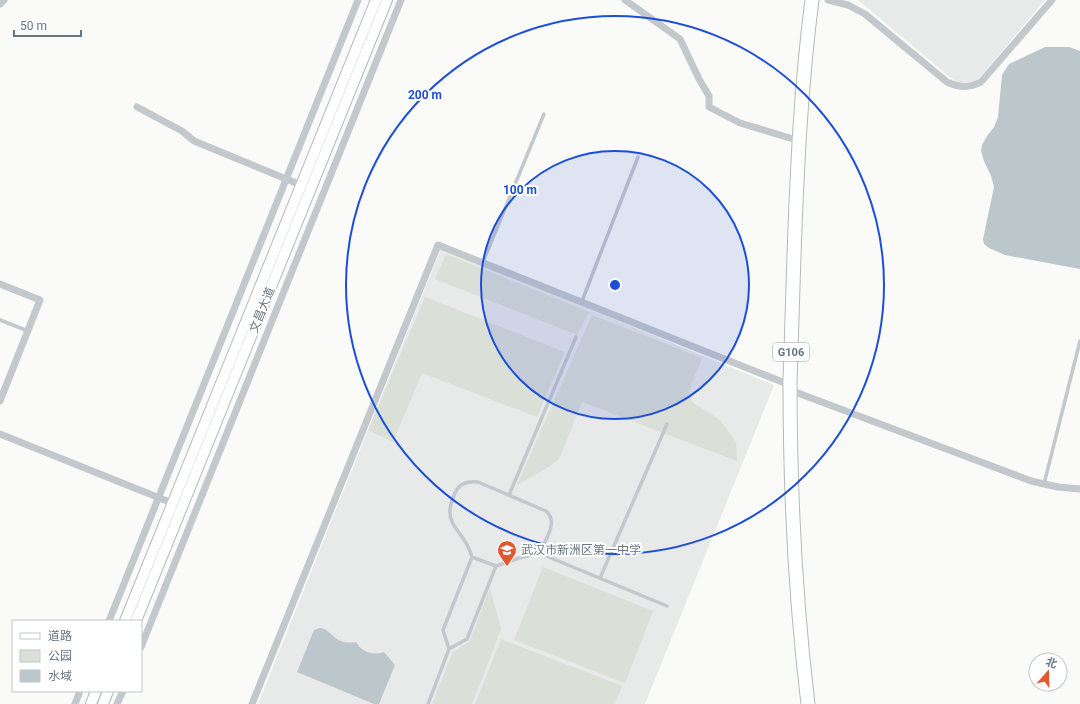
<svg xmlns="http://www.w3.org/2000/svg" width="1080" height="704" font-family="Roboto,'Noto Sans SC',sans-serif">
<rect width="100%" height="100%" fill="#fafaf8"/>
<g fill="#e8e9e9">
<polygon points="858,0 1045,0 976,82 957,83"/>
<polygon points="441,248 774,385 645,704 258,704"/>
</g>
<g fill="#dadfd7">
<polygon points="446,254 589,312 577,335 435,279"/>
<polygon points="425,297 565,352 537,417 422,373 393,442 368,430"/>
<polygon points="592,315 702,358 689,391 692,402 720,420 736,442 737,461 582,402 559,459 550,466 517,485"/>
<polygon points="543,567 653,611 625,683 514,640"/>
<polygon points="490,588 501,629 472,704 432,704 453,652 470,641"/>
<polygon points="501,639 622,686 615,704 475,704"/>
</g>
<g fill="#bbc7cb">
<polygon points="1045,47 1069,47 1080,51 1080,269 1005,255 989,248 984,244 983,239 994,187 991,176 984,161 981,151 982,145 987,136 994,127 998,117 1002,75 1009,64"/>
<path d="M 320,628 C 333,629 333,646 356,642 C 362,652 372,656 384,652 L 395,665 L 379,704 L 374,704 L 297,672 L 314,630 Z"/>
</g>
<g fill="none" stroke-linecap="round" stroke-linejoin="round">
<defs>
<g id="secondary">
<polyline points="125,621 376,0"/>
<polyline points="136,621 387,0"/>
<polyline points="91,704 96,691"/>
<polyline points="103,704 108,691"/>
</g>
<path id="highway" d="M 808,704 C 795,597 790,490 790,382 C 791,340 793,297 794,255 C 797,170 801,84 812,0"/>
</defs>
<use href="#secondary" stroke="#b3babf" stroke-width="12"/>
<use href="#highway" stroke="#b4b9bd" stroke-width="15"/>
<g stroke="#c3c8cc" stroke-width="3.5">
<polyline points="483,262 544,114"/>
<polyline points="582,301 638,157"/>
<polyline points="0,320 28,331"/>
<polyline points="1044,484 1080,341"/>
<polyline points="509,495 576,337"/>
<polyline points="539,553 667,606"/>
<path d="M 472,557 L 496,566 L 467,639 L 449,649 L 443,630 L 472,557 C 470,551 468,545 464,540 C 458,530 449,523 450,510 C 450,504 453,498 455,493 C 459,483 468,481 478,482 L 546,511 C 559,522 545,541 539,553 L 519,558 L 496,566"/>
<polyline points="600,578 667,424"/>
<polyline points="428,704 449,649"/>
</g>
<g stroke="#c3c8cc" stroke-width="7">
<polyline points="625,0 680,39 699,79 709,96 709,107 740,123 800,141"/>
<path d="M 828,0 L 848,5 L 865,14 L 947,82 C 959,88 970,88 981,82 L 1052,0"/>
<polyline points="0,4 4,0"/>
<polyline points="137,107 182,131 194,141 301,185"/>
<polyline points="0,284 40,300 0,401"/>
<polyline points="790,390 1031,481 1058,487 1080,489"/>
<polyline points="0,434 172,503"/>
<polyline points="109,621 358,0"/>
<polyline points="141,647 401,0"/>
<polyline points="75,704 80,691"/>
<polyline points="117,704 123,691"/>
<polyline points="252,704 438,245 790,385"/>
</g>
<use href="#secondary" stroke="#fff" stroke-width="10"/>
<use href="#highway" stroke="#fff" stroke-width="13"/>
</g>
<circle cx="615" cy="285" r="134" fill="#1d4ed8" fill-opacity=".12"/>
<g fill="none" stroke="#1d4ed8" stroke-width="2">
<circle cx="615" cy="285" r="134"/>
<circle cx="615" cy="285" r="269"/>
</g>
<defs>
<symbol id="school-pin" viewBox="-11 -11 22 30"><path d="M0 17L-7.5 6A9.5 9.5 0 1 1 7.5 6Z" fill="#e4572e" stroke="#fff"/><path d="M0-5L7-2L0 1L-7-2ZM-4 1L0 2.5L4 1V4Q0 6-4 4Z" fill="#fff"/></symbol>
</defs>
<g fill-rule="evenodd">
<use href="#school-pin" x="496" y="539" width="22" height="30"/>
</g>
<g text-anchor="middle" stroke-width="4" stroke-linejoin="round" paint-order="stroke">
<rect fill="#fff" stroke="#939fa8" stroke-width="1" x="773" y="343" width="36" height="18" rx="3"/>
<g font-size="11" font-weight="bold" fill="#657683">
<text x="791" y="356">G106</text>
</g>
<g font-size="12" fill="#657683" stroke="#fff">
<text transform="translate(262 310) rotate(-68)" y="4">文昌大道</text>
</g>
<g font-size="12" fill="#657683" stroke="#fff" text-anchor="start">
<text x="521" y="554">武汉市新洲区第一中学</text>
</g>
</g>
<circle cx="615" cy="285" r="6" fill="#1d4ed8" stroke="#fff" stroke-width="2"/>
<g font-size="12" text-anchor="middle" font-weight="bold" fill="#1d4ed8" stroke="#fff" stroke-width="4" stroke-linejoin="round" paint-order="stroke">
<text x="425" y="99">200 m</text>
<text x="520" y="194">100 m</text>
</g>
<rect x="12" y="620" width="130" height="72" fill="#ffffff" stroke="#c1c8cd"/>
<rect x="20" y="633" width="20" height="6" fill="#ffffff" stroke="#c1c8cd"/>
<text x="48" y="640" font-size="12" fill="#657683">道路</text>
<rect x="20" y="650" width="20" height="12" fill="#dadfd7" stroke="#c1c8cd"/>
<text x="48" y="660" font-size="12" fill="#657683">公园</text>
<rect x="20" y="670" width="20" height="12" fill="#bbc7cb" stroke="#c1c8cd"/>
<text x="48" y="680" font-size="12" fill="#657683">水域</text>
<g transform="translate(1048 672) rotate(20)"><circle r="19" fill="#ffffff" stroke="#c1c8cd"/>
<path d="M0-3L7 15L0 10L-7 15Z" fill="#e4572e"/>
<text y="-6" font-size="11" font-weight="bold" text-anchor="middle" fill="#657683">北</text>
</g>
<path d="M14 30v6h67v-6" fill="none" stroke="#657683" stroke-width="2"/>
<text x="20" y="30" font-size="12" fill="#657683" stroke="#ffffff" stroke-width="3" paint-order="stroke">50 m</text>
</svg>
